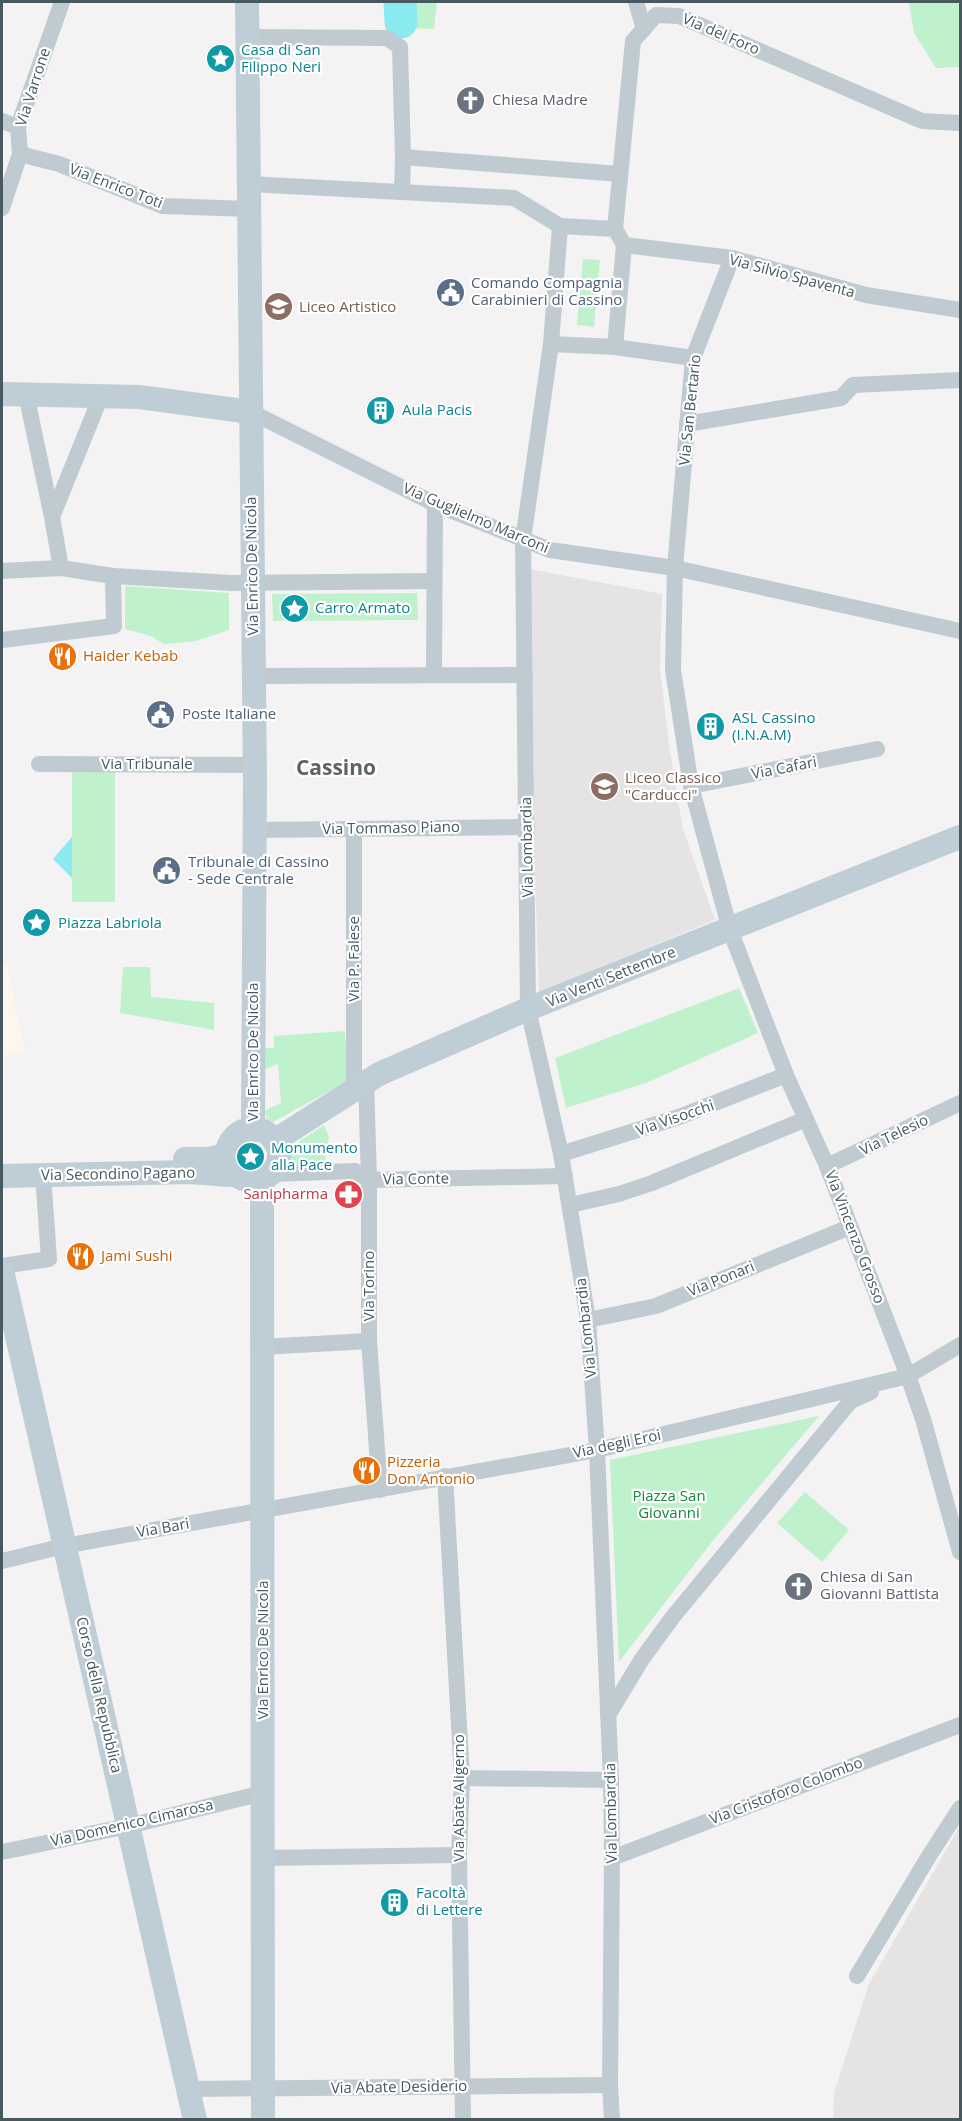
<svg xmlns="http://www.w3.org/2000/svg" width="962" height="2121" font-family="'Open Sans',sans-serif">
<rect width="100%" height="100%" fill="#f4f2f2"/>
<polygon fill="#fdf6ec" points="7,965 25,1052 2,1055 2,966"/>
<g fill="#e5e3e4">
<polygon points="529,569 662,594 660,669 669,746 683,829 715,920 539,992 528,677"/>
<polygon points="960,1826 960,2119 833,2119 834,2093 869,1984"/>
</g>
<g fill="#bff2cc">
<polygon points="389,2 437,2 434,29 388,27"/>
<polygon points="923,2 960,2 960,67 936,68 914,33 909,3"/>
<polygon points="583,259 600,260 594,327 577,325"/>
<polygon points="125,586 229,593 229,630 196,641 164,644 151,636 125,629"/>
<polygon points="417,593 418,620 273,621 272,594"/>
<polygon points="72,766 115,767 115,902 72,902"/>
<polygon points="123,967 150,967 151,997 214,1003 214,1030 120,1013"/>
<polygon points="739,988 758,1033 646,1083 566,1108 555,1058"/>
<polygon points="345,1031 348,1081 273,1122 268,1120 264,1111 281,1103 278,1064 261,1071 260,1048 274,1048 274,1036"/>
<polygon points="324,1125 329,1137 324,1166 288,1166 291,1147"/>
<polygon points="819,1416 711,1543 619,1662 610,1460"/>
<polygon points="805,1492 849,1530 822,1562 777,1523"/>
</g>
<polygon fill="#8be9f1" points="72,837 72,878 53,859"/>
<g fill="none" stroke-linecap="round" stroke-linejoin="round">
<polyline stroke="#8be9f1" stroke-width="33" points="400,2 401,22"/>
<g stroke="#bfcbd1" stroke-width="16">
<polyline points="636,2 644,29"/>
<polyline points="247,37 387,38 400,47 403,157 402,192"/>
<polyline points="2,121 18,127"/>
<polyline points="20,154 59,164 163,206 249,209"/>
<polyline points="403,157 620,174"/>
<polyline points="248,184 514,198 560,226 615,229 624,245 615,347 551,344"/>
<polyline points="2,208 20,154 18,127 62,2"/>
<polyline points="560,226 551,344 523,540 528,1009 561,1154 588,1320 597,1450 611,1780 612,1858 610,2085 612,2120"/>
<polyline points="615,229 633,41 656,15 679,16 922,121 960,123"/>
<polyline points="624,245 732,258 866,295 960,310"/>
<polyline points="732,258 693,358 675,568 673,670 691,786 730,930 786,1075 827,1166 908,1376 923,1419 960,1552"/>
<polyline points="615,347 693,358"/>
<polyline points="26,394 52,517 61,568"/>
<polyline points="251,412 435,504 550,550 675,568 960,631"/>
<polyline points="687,424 841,398 853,385 960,380"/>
<polyline points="52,517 101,396"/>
<polyline points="2,571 61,568 113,576 232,583 434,581"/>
<polyline points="2,640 114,626 113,576"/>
<polyline points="434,675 435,504"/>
<polyline points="253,676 525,675"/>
<polyline points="39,764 254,765"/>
<polyline points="691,786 877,749"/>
<polyline points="255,830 527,827"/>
<polyline points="366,1081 369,1180 369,1341 380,1490"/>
<polyline points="354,1089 354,829"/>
<polyline points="561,1154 679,1117 786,1075"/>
<polyline points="827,1166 960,1103"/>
<polyline points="270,1174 355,1171 369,1180 565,1176"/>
<polyline points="570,1205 619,1194 652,1183 806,1119"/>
<polyline points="2,1266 49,1259 43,1175"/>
<polyline points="588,1320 656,1306 850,1227"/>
<polyline points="262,1347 369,1341"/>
<polyline points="445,1476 462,1778 459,1855 463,2120"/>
<polyline points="2,1561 64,1546 597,1450 908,1376 960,1345"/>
<polyline points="608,1715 642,1659 672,1618 844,1409 851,1401 871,1392"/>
<polyline points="462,1778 611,1780"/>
<polyline points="2,1852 128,1826 263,1793"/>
<polyline points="263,1858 459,1855"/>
<polyline points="612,1858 960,1725"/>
<polyline points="857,1976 929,1856 960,1808"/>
<polyline points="189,2089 610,2085"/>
</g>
<g stroke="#bfcdd6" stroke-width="24">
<polyline points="247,2 255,780 253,1130"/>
<polyline points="2,394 139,397 251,412"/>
<circle cx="253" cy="1155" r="26"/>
<polyline points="274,1141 379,1074 528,1009 960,837"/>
<polyline points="185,1159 208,1159 227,1155"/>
<polyline points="2,1176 190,1172 229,1175 232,1171"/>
<polyline points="256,1181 262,1193 262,1221 263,2120"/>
<polyline points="2,1270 195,2120"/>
</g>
</g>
<defs>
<symbol id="sight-disc" viewBox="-11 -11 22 22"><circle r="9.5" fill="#0f9aa8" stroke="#fff"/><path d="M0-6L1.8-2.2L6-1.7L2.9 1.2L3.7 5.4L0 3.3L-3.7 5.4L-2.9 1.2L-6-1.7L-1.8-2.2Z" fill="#fff"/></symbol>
<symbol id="church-disc" viewBox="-11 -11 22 22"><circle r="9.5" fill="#6b7280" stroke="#fff"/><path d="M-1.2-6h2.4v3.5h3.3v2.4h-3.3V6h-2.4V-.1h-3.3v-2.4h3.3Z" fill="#fff"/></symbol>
<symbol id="civic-disc" viewBox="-11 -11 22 22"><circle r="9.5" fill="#5c6f8a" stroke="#fff"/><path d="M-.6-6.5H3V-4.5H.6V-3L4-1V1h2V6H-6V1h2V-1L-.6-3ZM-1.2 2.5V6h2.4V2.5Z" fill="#fff"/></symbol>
<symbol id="school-disc" viewBox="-11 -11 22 22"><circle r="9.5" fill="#8d6e63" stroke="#fff"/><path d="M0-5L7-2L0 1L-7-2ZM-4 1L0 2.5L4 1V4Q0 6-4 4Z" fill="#fff"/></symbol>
<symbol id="building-disc" viewBox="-11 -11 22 22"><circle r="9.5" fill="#0f9aa8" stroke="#fff"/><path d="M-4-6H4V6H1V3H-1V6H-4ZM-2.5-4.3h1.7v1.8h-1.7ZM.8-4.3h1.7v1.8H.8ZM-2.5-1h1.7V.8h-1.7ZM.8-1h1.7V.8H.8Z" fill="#fff"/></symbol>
<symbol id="restaurant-disc" viewBox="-11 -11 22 22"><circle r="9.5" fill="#e8710a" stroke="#fff"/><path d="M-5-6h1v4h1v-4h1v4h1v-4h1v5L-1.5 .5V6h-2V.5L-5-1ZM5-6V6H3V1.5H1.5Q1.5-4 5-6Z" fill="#fff"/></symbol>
<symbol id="pharmacy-disc" viewBox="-11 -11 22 22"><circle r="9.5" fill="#e0444e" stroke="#fff"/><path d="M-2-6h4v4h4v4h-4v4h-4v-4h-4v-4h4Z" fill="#fff"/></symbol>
</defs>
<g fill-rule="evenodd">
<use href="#sight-disc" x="204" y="42" width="33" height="33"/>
<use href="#church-disc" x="454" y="84" width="33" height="33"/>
<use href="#civic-disc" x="434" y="276" width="33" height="33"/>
<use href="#school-disc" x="262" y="290" width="33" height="33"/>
<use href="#building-disc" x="364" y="394" width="33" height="33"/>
<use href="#sight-disc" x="278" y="592" width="33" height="33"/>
<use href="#restaurant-disc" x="46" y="640" width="33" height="33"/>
<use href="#civic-disc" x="144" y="698" width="33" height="33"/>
<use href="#building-disc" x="694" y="710" width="33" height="33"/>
<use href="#school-disc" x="588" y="770" width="33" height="33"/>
<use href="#civic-disc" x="150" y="854" width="33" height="33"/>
<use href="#sight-disc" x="20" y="906" width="33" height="33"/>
<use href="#sight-disc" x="234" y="1140" width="33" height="33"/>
<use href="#pharmacy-disc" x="332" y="1178" width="33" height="33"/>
<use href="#restaurant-disc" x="64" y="1240" width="33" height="33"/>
<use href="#restaurant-disc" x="350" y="1454" width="33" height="33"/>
<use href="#church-disc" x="782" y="1570" width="33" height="33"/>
<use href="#building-disc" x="378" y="1886" width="33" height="33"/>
</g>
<g text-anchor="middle" stroke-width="4.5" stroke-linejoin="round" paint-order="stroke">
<g font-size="15" fill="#485860" stroke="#fff">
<text transform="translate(721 34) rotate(23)" y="5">Via del Foro</text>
<text transform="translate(33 87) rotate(-72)" y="5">Via Varrone</text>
<text transform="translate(116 186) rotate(21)" y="5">Via Enrico Toti</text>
<text transform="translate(792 276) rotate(15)" y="5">Via Silvio Spaventa</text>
<text transform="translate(690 410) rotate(-84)" y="5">Via San Bertario</text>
<text transform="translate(476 518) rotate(23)" y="5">Via Guglielmo Marconi</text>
<text transform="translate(252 566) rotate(-91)" y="5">Via Enrico De Nicola</text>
<text x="147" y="769">Via Tribunale</text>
<text transform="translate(784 768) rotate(-11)" y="5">Via Cafari</text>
<text transform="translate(391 828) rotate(-1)" y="5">Via Tommaso Piano</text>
<text transform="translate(527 847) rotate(-91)" y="5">Via Lombardia</text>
<text transform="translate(354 959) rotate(-90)" y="5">Via P. Falese</text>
<text transform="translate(611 977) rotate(-22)" y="5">Via Venti Settembre</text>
<text transform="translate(253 1052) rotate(-90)" y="5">Via Enrico De Nicola</text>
<text transform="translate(675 1118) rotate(-19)" y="5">Via Visocchi</text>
<text transform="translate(894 1135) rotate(-26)" y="5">Via Telesio</text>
<text transform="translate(118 1174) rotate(-1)" y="5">Via Secondino Pagano</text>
<text transform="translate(416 1179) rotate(-1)" y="5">Via Conte</text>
<text transform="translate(855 1237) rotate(69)" y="5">Via Vincenzo Grosso</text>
<text transform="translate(721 1279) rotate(-22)" y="5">Via Ponari</text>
<text transform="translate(369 1286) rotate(-90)" y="5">Via Torino</text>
<text transform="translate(586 1328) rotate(-96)" y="5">Via Lombardia</text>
<text transform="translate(617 1444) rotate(-12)" y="5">Via degli Eroi</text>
<text transform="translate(163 1528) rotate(-10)" y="5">Via Bari</text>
<text transform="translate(263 1650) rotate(-90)" y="5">Via Enrico De Nicola</text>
<text transform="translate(99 1695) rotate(77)" y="5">Corso della Repubblica</text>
<text transform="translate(786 1791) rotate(-21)" y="5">Via Cristoforo Colombo</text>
<text transform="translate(459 1798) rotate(-90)" y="5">Via Abate Aligerno</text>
<text transform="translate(611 1813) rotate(-91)" y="5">Via Lombardia</text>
<text transform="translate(132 1823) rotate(-13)" y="5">Via Domenico Cimarosa</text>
<text transform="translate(399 2087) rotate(-1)" y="5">Via Abate Desiderio</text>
</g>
<g font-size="15" fill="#0d838f" stroke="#fff" text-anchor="start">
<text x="241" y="55">Casa di San<tspan x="241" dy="17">Filippo Neri</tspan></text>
<text x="402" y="415">Aula Pacis</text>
<text x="315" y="613">Carro Armato</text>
<text x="732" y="723">ASL Cassino<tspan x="732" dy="17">(I.N.A.M)</tspan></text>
<text x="58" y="928">Piazza Labriola</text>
<text x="271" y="1153">Monumento<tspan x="271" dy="17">alla Pace</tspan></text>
<text x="416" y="1898">Facoltà<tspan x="416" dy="17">di Lettere</tspan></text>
</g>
<g font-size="15" fill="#5b616d" stroke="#fff" text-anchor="start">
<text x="492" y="105">Chiesa Madre</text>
<text x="820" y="1582">Chiesa di San<tspan x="820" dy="17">Giovanni Battista</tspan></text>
</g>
<g font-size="15" fill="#4e5e75" stroke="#fff" text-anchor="start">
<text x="471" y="288">Comando Compagnia<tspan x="471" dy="17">Carabinieri di Cassino</tspan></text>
<text x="182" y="719">Poste Italiane</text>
<text x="188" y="867">Tribunale di Cassino<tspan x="188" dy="17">- Sede Centrale</tspan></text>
</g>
<g font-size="15" fill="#785e54" stroke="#fff" text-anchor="start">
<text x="299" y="312">Liceo Artistico</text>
<text x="625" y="783">Liceo Classico<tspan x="625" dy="17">"Carducci"</tspan></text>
</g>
<g font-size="15" fill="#c56008" stroke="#fff" text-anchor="start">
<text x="83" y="661">Haider Kebab</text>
<text x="101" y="1261">Jami Sushi</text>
<text x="387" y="1467">Pizzeria<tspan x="387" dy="17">Don Antonio</tspan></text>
</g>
<g font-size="15" fill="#be3a42" stroke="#fff" text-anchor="end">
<text x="328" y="1199">Sanipharma</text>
</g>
<g font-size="15" fill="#13883e" stroke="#fff">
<text x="669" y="1501">Piazza San<tspan x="669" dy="17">Giovanni</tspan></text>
</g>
<g font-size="21" font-weight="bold" fill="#5e6367" stroke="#fff">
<text x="336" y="775">Cassino</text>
</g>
</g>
<rect width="962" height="2121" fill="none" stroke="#485860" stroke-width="6"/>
</svg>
